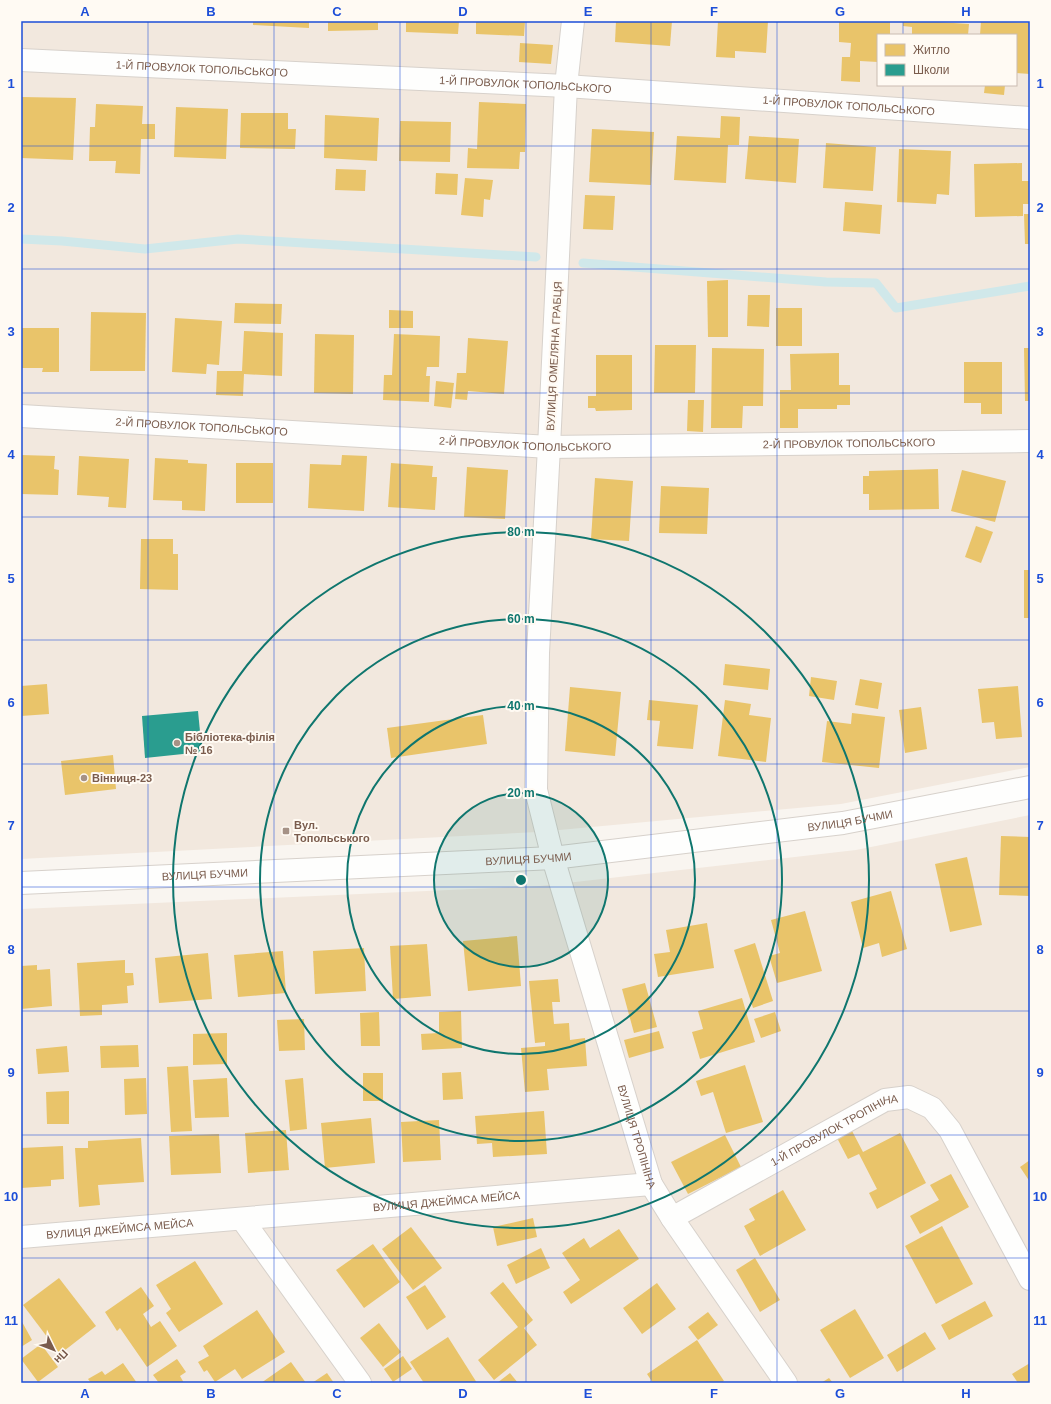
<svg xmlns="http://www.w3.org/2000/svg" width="1051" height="1404" font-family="Helvetica,sans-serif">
<rect width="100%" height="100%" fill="#f9f5f0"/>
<g fill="#f2e8de" fill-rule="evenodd">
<path d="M 21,21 L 1030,21 L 1030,767 L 841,804 L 538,832 L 21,859 ZM 878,35 L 1016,35 L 1016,85 L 878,85 Z"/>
<polygon points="1030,815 1030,1383 21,1383 21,909 540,886 856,850"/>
</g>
<g fill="#e9c46a">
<polygon points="253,21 309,21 309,28 253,25"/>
<polygon points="328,21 378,21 378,30 328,31"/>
<polygon points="406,21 459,21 458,34 406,32"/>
<polygon points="476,21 525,21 524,36 476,34"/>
<polygon points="616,21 672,21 670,46 615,42"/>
<polygon points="718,21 768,21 766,53 735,51 735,58 716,57"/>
<polygon points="839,21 890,21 890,35 878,35 878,62 860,61 860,82 841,81 842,57 850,57 851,43 839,42"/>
<polygon points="903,21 938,21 938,22 969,24 968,35 912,35 912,27 903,26"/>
<polygon points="981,21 1030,23 1030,74 1016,73 1016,35 980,35"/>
<polygon points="520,43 553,45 551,64 519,62"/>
<polygon points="985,85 1005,85 1004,95 984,93"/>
<polygon points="21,97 76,98 73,160 21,158"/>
<polygon points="479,102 526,104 525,152 520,152 519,169 467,168 468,148 477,149"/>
<polygon points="96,104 143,106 142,124 155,124 155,139 141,139 140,174 115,173 116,161 89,161 90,127 95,127"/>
<polygon points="176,107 228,109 226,159 174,157"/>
<polygon points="241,113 288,113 288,129 296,129 295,149 240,148"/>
<polygon points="325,115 379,118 377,161 324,158"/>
<polygon points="721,116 740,117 739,145 728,145 726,183 674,180 677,136 720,138"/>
<polygon points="400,121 451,122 450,162 399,161"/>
<polygon points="592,129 654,132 651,185 589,182"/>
<polygon points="749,136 799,139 796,183 745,179"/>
<polygon points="826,143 876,147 873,191 823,188"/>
<polygon points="899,149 951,151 949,195 937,194 936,204 897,202"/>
<polygon points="1022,163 1022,181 1029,181 1030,204 1023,204 1023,216 975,217 974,164"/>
<polygon points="336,169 366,170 365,191 335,190"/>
<polygon points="436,173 458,174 457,195 435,194"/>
<polygon points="465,178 493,180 490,200 484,199 483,217 461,215"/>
<polygon points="585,195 615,196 613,230 583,229"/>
<polygon points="845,202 882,205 880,234 843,231"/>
<polygon points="1024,214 1030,214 1030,244 1025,244"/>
<polygon points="728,280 728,337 708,337 707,281"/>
<polygon points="748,295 770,295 769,327 747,326"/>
<polygon points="235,303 282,304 281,324 234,323"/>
<rect x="776" y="308" width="26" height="38"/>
<polygon points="389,310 413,311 413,328 389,328"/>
<polygon points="91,312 146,313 145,371 90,371"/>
<polygon points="175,318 222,321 219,365 207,364 206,374 172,372"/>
<polygon points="21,328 59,328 59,372 42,372 43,368 21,368"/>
<polygon points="244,331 283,333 282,376 244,374 243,396 216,395 217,371 242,371"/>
<polygon points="315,334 354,335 353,394 314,393"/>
<polygon points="394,334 440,336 439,367 427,367 426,376 430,376 429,402 383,400 384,375 392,375"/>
<polygon points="468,338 508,341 504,394 468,391 467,400 455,399 457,373 466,373"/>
<polygon points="655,345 696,345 695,393 654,393"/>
<polygon points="712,348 764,349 763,406 743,406 742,428 711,428"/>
<polygon points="1024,348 1030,348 1030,401 1025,401"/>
<polygon points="839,353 839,385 850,385 850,405 837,405 837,409 798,409 798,428 780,428 780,390 791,390 790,354"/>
<polygon points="596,355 632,355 632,410 596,411 595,408 588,408 588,396 596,396"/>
<polygon points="964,362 1002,362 1002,414 981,414 981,403 964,403"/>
<polygon points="436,381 454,383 451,408 434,406"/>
<polygon points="688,400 704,400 703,432 687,431"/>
<polygon points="21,455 55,456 54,469 59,470 58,495 21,494"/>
<polygon points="342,455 367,456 364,511 308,508 310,464 341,465"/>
<polygon points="79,456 129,459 126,508 108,507 109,497 77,495"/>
<polygon points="155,458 188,460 188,463 207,464 205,511 182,510 182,501 153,500"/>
<rect x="236" y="463" width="37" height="40"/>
<polygon points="391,463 433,466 432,477 437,477 435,510 388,507"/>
<polygon points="467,467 508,470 505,519 464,517"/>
<polygon points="938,469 939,509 869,510 869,494 863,494 863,476 869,476 869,471"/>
<polygon points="962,470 1006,481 995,522 951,511"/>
<polygon points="595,478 633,481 629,541 591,539"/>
<polygon points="661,486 709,488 707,534 659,533"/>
<polygon points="976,526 993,532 981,563 965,557"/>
<polygon points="141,539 173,539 173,554 178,554 178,590 140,589"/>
<rect x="1024" y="570" width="6" height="48"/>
<polygon points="725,664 770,669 768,690 723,685"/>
<polygon points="811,677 837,681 834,700 809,696"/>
<polygon points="860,679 882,683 878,709 855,705"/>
<polygon points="47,684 49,714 21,716 21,686"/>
<polygon points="1018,686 1022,737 996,739 994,722 982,723 978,689"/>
<polygon points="570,687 621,692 615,756 565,751"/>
<polygon points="649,700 698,705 693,749 657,746 660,721 647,720"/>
<polygon points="725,700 751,704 749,715 771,718 766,762 718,756"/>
<polygon points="921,707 927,749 905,753 899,710"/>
<polygon points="852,713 885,717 879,768 822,762 827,721 851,724"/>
<polygon points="483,715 487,744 391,758 387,728"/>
<polygon points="113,755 116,789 65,795 61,761"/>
<polygon points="1001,836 1030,837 1030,896 999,895"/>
<polygon points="967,857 982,925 950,932 935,864"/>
<polygon points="891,891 907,949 882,957 879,943 863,948 851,902"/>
<polygon points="805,911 822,971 777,983 769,956 780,953 771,920"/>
<polygon points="707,923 714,968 658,977 654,954 670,952 666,930"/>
<polygon points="517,936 521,986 468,991 463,941"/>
<polygon points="755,943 773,1001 753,1008 734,950"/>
<polygon points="427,944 431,996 393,999 390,946"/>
<polygon points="364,948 366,991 315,994 313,951"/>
<polygon points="283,951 286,993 238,997 234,955"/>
<polygon points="208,953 212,999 159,1003 155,958"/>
<polygon points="125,960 125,973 133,973 134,985 127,986 128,1003 102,1005 102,1015 80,1016 77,963"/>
<polygon points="37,965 37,970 50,969 52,1006 21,1009 21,966"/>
<polygon points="558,979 560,1002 552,1002 554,1024 569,1023 570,1040 585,1038 587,1066 547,1069 549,1090 525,1092 521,1048 545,1046 545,1042 535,1043 529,981"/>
<polygon points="645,983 657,1027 634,1033 622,989"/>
<polygon points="742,998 755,1042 700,1059 692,1032 703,1029 698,1011"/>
<polygon points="461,1011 462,1048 422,1050 421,1034 439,1033 439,1012"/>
<polygon points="379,1012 380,1046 361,1046 360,1013"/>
<polygon points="775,1012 781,1031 761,1038 754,1019"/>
<polygon points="304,1019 305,1050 279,1051 277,1020"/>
<polygon points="659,1031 664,1048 629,1058 624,1040"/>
<polygon points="227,1033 227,1064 193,1065 193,1034"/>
<polygon points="138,1045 139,1067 101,1068 100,1046"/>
<polygon points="67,1046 69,1072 38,1074 36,1049"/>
<polygon points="745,1065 763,1122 726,1133 713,1092 701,1096 696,1081"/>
<polygon points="188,1066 192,1131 171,1132 167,1067"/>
<polygon points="461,1072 463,1099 443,1100 442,1073"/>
<rect x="363" y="1073" width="20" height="28"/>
<polygon points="146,1078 147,1114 125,1115 124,1079"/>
<polygon points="227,1078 229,1117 195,1118 193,1080"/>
<polygon points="303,1078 307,1129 290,1131 285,1080"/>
<polygon points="69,1091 69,1124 47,1124 46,1092"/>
<polygon points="544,1111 547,1154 493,1157 492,1143 477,1144 475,1116"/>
<polygon points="371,1118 375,1163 325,1168 321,1123"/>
<polygon points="439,1120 441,1160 403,1162 401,1122"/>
<polygon points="851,1129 863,1152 900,1133 926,1183 877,1209 869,1193 877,1189 859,1154 848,1159 836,1136"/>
<polygon points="286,1130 289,1170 248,1173 245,1133"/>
<polygon points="219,1134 221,1173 171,1175 169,1136"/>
<polygon points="725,1135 741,1167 688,1194 671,1162"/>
<polygon points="141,1138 144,1182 98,1185 100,1205 79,1207 75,1148 88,1148 88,1141"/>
<polygon points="63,1146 64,1179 51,1180 51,1186 21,1188 21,1148"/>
<polygon points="1030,1160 1030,1182 1020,1167"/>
<polygon points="951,1174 969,1207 920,1234 910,1216 939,1200 930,1185"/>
<polygon points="783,1190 806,1230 760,1256 744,1226 755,1220 749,1209"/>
<polygon points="533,1218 537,1237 497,1246 493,1227"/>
<polygon points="942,1226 973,1284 936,1304 905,1246"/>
<polygon points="411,1227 442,1268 413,1290 382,1249"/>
<polygon points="619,1229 639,1259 571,1304 563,1292 580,1280 562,1253 584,1238 590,1248"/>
<polygon points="373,1244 400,1282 364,1308 336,1270"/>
<polygon points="541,1248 550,1268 516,1284 507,1265"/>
<polygon points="755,1258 780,1300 760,1312 736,1270"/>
<polygon points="195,1261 223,1304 179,1332 166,1313 171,1309 156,1285"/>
<polygon points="59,1278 96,1326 60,1354 23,1305"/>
<polygon points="503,1282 533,1320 524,1328 537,1345 494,1380 478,1360 518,1327 490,1293"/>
<polygon points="657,1283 676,1309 642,1334 623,1308"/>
<polygon points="425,1285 446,1317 427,1330 406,1297"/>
<polygon points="141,1287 154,1306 143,1314 151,1327 160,1321 177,1346 147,1367 120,1328 117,1331 105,1312"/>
<polygon points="985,1301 993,1316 949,1340 941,1325"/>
<polygon points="855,1309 884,1358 850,1378 820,1330"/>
<polygon points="257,1310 285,1352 242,1379 235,1369 215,1382 207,1370 204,1372 198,1362 209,1356 203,1346"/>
<polygon points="708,1312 718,1325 698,1340 688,1327"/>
<polygon points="21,1320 32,1340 21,1347"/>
<polygon points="379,1323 401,1352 383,1367 360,1338"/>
<polygon points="925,1332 936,1349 897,1372 887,1355"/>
<polygon points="448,1337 477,1383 424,1383 410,1362"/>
<polygon points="697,1340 724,1381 721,1383 653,1383 647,1374"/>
<polygon points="41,1344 58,1367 38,1382 21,1359"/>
<polygon points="403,1356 412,1369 393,1382 384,1369"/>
<polygon points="177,1359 186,1372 180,1376 184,1383 159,1383 153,1375"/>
<polygon points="291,1362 306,1383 261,1383"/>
<polygon points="123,1363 137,1383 91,1383 88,1379 102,1371 105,1375"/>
<polygon points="1030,1363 1030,1383 1018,1383 1012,1374"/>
<polygon points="327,1373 334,1383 312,1383"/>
<polygon points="510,1373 518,1383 497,1383"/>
<polygon points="829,1378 833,1383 821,1383"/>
</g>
<polygon fill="#2a9d8f" points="198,711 202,752 145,758 142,716"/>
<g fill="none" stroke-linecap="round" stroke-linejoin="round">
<g stroke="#d0e8ea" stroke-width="9">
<polyline points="21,239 62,241 145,249 238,239 536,257"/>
<polyline points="583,263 826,282 876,283 896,308 1030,286"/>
</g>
<defs>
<g id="minor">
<path id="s1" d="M 573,21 L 566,86 L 549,447 L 538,653 L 536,790 L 553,858 L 651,1184 L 672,1218 L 786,1383"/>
<path id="s2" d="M 21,60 L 566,86 L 1030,118"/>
<path id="s3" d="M 21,416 L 549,447 L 1030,441"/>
<path id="s4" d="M 672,1218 L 885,1100 L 909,1097 L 932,1108 L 950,1130 L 1030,1279"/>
<polyline points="242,1219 360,1383"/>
<path id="s5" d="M 21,1237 L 651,1184"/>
</g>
<g id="tertiary">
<path id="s6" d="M 21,883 L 553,858 L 843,823 L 1030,787"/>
</g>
</defs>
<use href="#minor" stroke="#d7d1cb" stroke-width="24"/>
<use href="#tertiary" stroke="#d7d1cb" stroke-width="24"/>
<use href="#minor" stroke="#fefefd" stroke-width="22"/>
<use href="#tertiary" stroke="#fefefd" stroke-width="22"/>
</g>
<path fill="none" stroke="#1d4ed8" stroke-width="1" stroke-opacity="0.55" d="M 148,21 L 148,1383M 274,21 L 274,1383M 400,21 L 400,1383M 526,21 L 526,1383M 651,21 L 651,1383M 777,21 L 777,1383M 903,21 L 903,35M 903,85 L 903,1383M 21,146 L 1030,146M 21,269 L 1030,269M 21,393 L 1030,393M 21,517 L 1030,517M 21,640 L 1030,640M 21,764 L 1030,764M 21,887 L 1030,887M 21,1011 L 1030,1011M 21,1135 L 1030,1135M 21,1258 L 1030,1258"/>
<circle cx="521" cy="880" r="87" fill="#0f766e" fill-opacity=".12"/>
<g fill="none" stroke="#0f766e" stroke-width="2">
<circle cx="521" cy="880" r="87"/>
<circle cx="521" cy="880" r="174"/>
<circle cx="521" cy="880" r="261"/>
<circle cx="521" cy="880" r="348"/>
</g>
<g fill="#a69286" stroke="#fffaf3" stroke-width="1.5">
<circle cx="177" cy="743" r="4"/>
<circle cx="84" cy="778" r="4"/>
<rect x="282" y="827" width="8" height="8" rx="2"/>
</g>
<g text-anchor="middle" stroke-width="4" stroke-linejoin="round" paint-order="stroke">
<g font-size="11" fill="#7a5c4d" stroke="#fffaf3">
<text dy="4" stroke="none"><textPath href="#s2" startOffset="181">1-Й ПРОВУЛОК ТОПОЛЬСЬКОГО</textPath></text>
<text dy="4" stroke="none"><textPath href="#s2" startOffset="505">1-Й ПРОВУЛОК ТОПОЛЬСЬКОГО</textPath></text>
<text dy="4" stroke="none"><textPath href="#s2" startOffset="829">1-Й ПРОВУЛОК ТОПОЛЬСЬКОГО</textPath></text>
<text transform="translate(554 356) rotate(-87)" y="4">ВУЛИЦЯ ОМЕЛЯНА ГРАБЦЯ</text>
<text dy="4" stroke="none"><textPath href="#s3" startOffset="181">2-Й ПРОВУЛОК ТОПОЛЬСЬКОГО</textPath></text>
<text dy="4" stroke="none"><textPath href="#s3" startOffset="505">2-Й ПРОВУЛОК ТОПОЛЬСЬКОГО</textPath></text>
<text dy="4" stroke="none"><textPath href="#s3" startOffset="829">2-Й ПРОВУЛОК ТОПОЛЬСЬКОГО</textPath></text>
<text dy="4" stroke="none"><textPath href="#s6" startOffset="832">ВУЛИЦЯ БУЧМИ</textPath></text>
<text dy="4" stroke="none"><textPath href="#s6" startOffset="508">ВУЛИЦЯ БУЧМИ</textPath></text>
<text dy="4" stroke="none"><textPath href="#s6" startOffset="184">ВУЛИЦЯ БУЧМИ</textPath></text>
<text dy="4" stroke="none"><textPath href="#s4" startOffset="185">1-Й ПРОВУЛОК ТРОПІНІНА</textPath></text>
<text dy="4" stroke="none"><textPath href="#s1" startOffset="1131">ВУЛИЦЯ ТРОПІНІНА</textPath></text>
<text dy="4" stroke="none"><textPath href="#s5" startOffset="427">ВУЛИЦЯ ДЖЕЙМСА МЕЙСА</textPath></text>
<text dy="4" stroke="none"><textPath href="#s5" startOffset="99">ВУЛИЦЯ ДЖЕЙМСА МЕЙСА</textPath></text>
</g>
<g font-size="11" font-weight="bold" fill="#7a5c4d" stroke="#fffaf3" text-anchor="start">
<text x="185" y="741">Бібліотека-філія<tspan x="185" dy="13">№ 16</tspan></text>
<text x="92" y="782">Вінниця-23</text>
<text x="294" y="829">Вул.<tspan x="294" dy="13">Топольського</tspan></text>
</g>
</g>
<circle cx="521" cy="880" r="6" fill="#0f766e" stroke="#fffaf3" stroke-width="2"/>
<g font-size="12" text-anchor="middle" font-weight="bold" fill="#0f766e" stroke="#fffaf3" stroke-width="4" stroke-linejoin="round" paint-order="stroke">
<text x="521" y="536">80 m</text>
<text x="521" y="623">60 m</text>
<text x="521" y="710">40 m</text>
<text x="521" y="797">20 m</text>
</g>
<rect width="1051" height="1404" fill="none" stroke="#fffaf3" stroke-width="44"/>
<rect x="877" y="34" width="140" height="52" fill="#fffaf3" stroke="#cabbb1"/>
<rect x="885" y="44" width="20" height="12" fill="#e9c46a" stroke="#cabbb1"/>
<text x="913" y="54" font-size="12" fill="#7a5c4d">Житло</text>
<rect x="885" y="64" width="20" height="12" fill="#2a9d8f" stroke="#cabbb1"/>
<text x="913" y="74" font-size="12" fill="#7a5c4d">Школи</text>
<g transform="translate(54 1350) rotate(133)" stroke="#fffaf3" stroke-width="3" paint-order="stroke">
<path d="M0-3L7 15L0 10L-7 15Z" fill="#7a5c4d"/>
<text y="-6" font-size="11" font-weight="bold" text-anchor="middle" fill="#7a5c4d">Пн</text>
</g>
<rect x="22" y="22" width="1007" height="1360" fill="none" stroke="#1d4ed8" stroke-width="1.5"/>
<g font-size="13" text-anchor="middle" font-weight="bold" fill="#1d4ed8">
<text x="85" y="16">A</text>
<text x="211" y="16">B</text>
<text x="337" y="16">C</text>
<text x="463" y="16">D</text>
<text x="588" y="16">E</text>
<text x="714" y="16">F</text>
<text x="840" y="16">G</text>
<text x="966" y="16">H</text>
<text x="11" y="88">1</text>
<text x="1040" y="88">1</text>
<text x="11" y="212">2</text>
<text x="1040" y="212">2</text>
<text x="11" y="336">3</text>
<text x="1040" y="336">3</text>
<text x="11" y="459">4</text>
<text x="1040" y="459">4</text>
<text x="11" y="583">5</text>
<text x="1040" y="583">5</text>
<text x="11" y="707">6</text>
<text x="1040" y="707">6</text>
<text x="11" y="830">7</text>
<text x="1040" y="830">7</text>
<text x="11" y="954">8</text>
<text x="1040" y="954">8</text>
<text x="11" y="1077">9</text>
<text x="1040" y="1077">9</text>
<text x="11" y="1201">10</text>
<text x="1040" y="1201">10</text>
<text x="11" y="1325">11</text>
<text x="1040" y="1325">11</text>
<text x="85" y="1398">A</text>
<text x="211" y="1398">B</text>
<text x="337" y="1398">C</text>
<text x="463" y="1398">D</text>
<text x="588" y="1398">E</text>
<text x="714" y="1398">F</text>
<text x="840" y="1398">G</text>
<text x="966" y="1398">H</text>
</g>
</svg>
